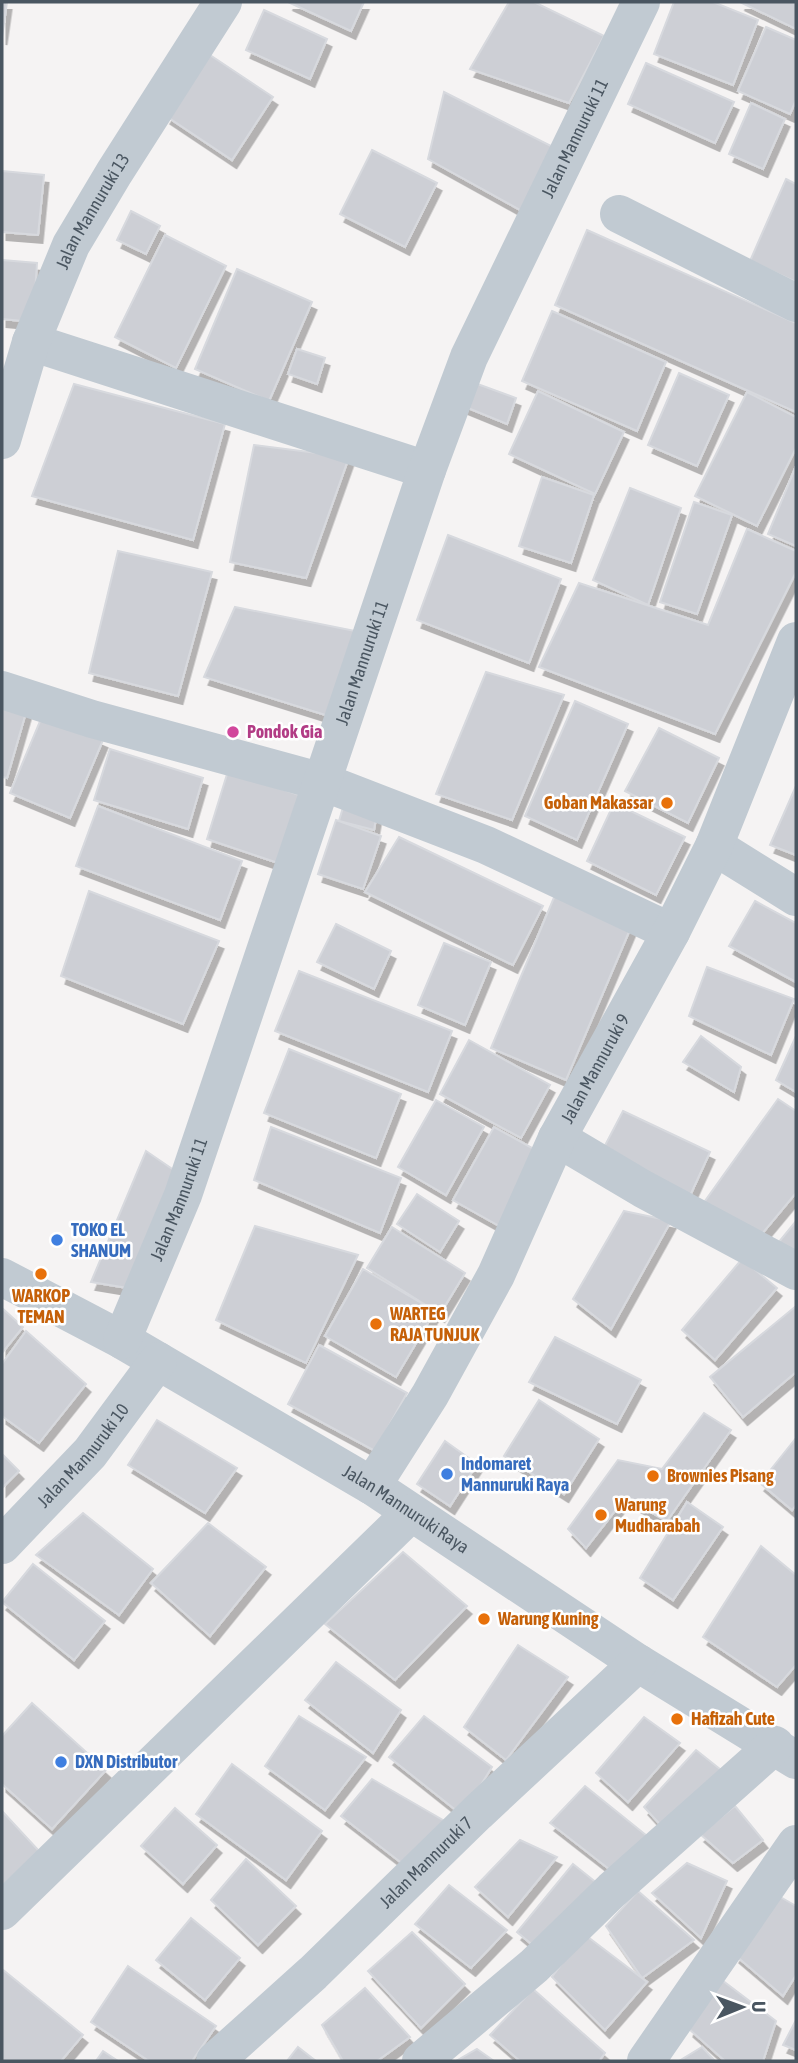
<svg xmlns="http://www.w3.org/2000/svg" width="798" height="2063" font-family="'Asap Condensed',sans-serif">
<defs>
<filter id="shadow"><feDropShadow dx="4.5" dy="8" stdDeviation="0" flood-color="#0004"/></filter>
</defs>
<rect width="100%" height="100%" fill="#f5f3f3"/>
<g fill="#cdcfd5" stroke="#d7d9de" stroke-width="2" filter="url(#shadow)">
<polygon points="2,2 7,2 2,37"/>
<polygon points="288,2 364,2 351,31"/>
<polygon points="509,2 534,2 604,36 569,103 470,69"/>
<polygon points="674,2 713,2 758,20 733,85 654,54"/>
<polygon points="740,2 796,2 796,29"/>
<polygon points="264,10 327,39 310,79 246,50"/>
<polygon points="766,27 796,40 796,100 790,114 738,91"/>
<polygon points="207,53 273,97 232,160 166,116"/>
<polygon points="646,63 734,102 715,143 628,104"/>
<polygon points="444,92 557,149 531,216 428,159"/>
<polygon points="751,103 785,119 763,169 729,154"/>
<polygon points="372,150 437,183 405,247 340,214"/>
<polygon points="2,171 44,175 38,235 2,232"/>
<polygon points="786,179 796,184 796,282 750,261"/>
<polygon points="131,211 160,226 146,254 117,240"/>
<polygon points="587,230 796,323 796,412 555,305"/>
<polygon points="165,235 226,266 176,368 115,337"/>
<polygon points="2,260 37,263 33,322 2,319"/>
<polygon points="237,269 312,302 269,401 195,369"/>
<polygon points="552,311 666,362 637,431 522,381"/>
<polygon points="297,349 325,358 317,384 288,374"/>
<polygon points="679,373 729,395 697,466 648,445"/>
<polygon points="472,382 516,398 507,424 463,406"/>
<polygon points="74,384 225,424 193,540 32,496"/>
<polygon points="538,391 624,432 595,494 509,454"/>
<polygon points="747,392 796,417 796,448 757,526 695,496"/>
<polygon points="254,445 349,457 306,578 230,562"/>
<polygon points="796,466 796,546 768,534"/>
<polygon points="542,477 594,495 571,563 519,546"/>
<polygon points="630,488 681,508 648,605 593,580"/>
<polygon points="694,502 732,515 697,614 660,602"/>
<polygon points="747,529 796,551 796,572 715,734 539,667 579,583 708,625"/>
<polygon points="448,535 561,579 529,663 417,620"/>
<polygon points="118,551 212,572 178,696 89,673"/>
<polygon points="235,607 360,632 335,718 204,677"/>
<polygon points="486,672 564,695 512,820 436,794"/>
<polygon points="2,701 27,709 7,778 2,777"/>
<polygon points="575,701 628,724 577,840 525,816"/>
<polygon points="43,714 103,740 70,818 10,793"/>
<polygon points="659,728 719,758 688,823 625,791"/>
<polygon points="110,749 203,778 188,829 94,800"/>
<polygon points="228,771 305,797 284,865 207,839"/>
<polygon points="796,786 796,855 770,845"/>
<polygon points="614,803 685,837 656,895 587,861"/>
<polygon points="344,804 377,813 374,830 339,821"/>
<polygon points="98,806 242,861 220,920 76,866"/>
<polygon points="336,820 381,836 363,889 318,874"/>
<polygon points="399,837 543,906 513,965 365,892"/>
<polygon points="89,891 219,941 183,1024 61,976"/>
<polygon points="555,895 631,927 566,1080 491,1048"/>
<polygon points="755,901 796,923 796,982 729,946"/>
<polygon points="336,924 391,951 374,989 317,962"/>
<polygon points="444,943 491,962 465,1025 418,1005"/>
<polygon points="707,967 794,999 771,1055 689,1016"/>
<polygon points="299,971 452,1031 428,1092 275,1031"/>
<polygon points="701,1036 741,1067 734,1092 683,1062"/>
<polygon points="796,1036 796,1092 776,1080"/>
<polygon points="469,1040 550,1085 521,1138 440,1094"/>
<polygon points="289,1049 401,1094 376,1158 264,1113"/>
<polygon points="778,1099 796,1111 796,1193 756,1241 700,1208"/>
<polygon points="436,1100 484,1127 446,1195 398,1167"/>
<polygon points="623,1111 710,1152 688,1200 601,1153"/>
<polygon points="271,1127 401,1178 380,1233 254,1180"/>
<polygon points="494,1127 541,1153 501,1227 453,1200"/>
<polygon points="146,1151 178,1173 140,1290 91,1282"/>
<polygon points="417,1194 459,1221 440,1252 397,1224"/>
<polygon points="624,1211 671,1221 611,1329 573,1299"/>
<polygon points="796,1221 796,1256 778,1243"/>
<polygon points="255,1226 358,1255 306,1363 216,1320"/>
<polygon points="392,1227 465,1273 440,1314 367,1268"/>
<polygon points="742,1259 777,1288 715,1360 682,1330"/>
<polygon points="363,1269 435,1311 396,1377 325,1336"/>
<polygon points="796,1306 796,1372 743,1417 710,1377"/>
<polygon points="2,1308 23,1327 2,1353"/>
<polygon points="26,1331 86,1384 39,1443 2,1416 2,1364"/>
<polygon points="555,1337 641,1380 617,1424 529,1382"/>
<polygon points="319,1345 407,1393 375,1451 288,1404"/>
<polygon points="539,1400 599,1439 564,1494 504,1456"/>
<polygon points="704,1413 731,1430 667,1521 625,1498 586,1548 568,1529 618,1460 662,1469"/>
<polygon points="157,1420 237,1468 205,1513 128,1465"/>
<polygon points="796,1438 796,1505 792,1510 760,1483"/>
<polygon points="445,1441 477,1464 450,1506 417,1484"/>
<polygon points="2,1454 19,1471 2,1488"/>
<polygon points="687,1502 723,1527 673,1600 640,1578"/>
<polygon points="83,1513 153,1569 119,1615 36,1555"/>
<polygon points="208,1523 266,1567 210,1636 151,1583"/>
<polygon points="761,1546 796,1575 796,1665 777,1687 703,1637"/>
<polygon points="403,1552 467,1606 395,1680 325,1624"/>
<polygon points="33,1564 105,1621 74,1660 2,1602"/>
<polygon points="518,1645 568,1677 506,1760 464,1727"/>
<polygon points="336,1662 401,1710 373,1753 305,1700"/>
<polygon points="32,1703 106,1770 52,1829 2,1784 2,1736"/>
<polygon points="299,1716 366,1757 325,1810 265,1766"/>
<polygon points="424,1716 492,1767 462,1815 389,1757"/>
<polygon points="644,1717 680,1743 628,1802 596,1773"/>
<polygon points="696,1750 730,1777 670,1835 644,1807"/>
<polygon points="232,1764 322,1831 286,1880 196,1814"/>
<polygon points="372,1779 448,1823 408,1868 341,1816"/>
<polygon points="585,1786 657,1844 618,1876 550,1823"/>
<polygon points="735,1806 763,1840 733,1863 700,1834"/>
<polygon points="175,1808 217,1845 183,1884 141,1846"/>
<polygon points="2,1811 39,1851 2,1886"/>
<polygon points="520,1840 557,1857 508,1917 475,1887"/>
<polygon points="246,1859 296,1906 258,1945 211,1900"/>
<polygon points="687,1863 727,1881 701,1938 652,1893"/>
<polygon points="573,1864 603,1888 546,1956 517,1932"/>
<polygon points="449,1885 507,1930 471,1968 415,1924"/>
<polygon points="638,1891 694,1940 642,1978 606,1926"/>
<polygon points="770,1891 796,1906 796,1975 783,1996 735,1955"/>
<polygon points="191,1918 240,1958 205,2000 156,1960"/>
<polygon points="412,1932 465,1984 421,2028 368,1971"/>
<polygon points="584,1934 647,1982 605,2030 552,1977"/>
<polygon points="128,1966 216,2026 192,2061 149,2061 91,2022"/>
<polygon points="2,1969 83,2035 61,2061 2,2061"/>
<polygon points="710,1971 776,2021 763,2061 725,2061 689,2029"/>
<polygon points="365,1988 410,2037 377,2061 343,2061 322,2025"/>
<polygon points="533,1989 605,2053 599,2061 520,2061 490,2035"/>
<polygon points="796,2020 796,2050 783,2045"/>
<polygon points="298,2047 316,2061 287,2061"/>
<polygon points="702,2047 715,2061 679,2061"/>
<polygon points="477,2049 494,2061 456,2061"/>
<polygon points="103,2051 118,2061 96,2061"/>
</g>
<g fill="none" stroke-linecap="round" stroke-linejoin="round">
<g stroke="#c1cad2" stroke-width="38">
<polyline points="619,214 796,303"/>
<polyline points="31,342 427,470"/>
<path id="s1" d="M 2,440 L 31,342 L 71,245 L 114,173 L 223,2"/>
<polyline points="2,690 92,719 323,782 486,845 671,932"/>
<polyline points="714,846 796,897"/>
<polyline points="557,1138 643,1189 796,1271"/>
<path id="s2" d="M 2,1277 L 122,1340 L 372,1486 L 638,1663 L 796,1760"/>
<path id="s3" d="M 122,1340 L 183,1195 L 427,470 L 469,357 L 641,2"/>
<path id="s4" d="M 372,1486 L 430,1395 L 496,1275 L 557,1138 L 671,932 L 714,846 L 796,641"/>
<path id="s5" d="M 2,1545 L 90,1453 L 158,1361"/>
<polyline points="2,1911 411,1513"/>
<path id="s6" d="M 215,2061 L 313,1973 L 477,1813 L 638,1663"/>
<polyline points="421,2061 534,1966 612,1890 775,1745"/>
<polyline points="646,2061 796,1844"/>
</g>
</g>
<circle fill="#d1479c" stroke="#fff" stroke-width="2.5" cx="233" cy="732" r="7"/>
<g fill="#e8710a" stroke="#fff" stroke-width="2.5">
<circle cx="667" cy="803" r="7"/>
<circle cx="41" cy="1274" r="7"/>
<circle cx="376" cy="1324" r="7"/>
<circle cx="653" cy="1476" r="7"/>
<circle cx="601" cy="1515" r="7"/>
<circle cx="484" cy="1619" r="7"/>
<circle cx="677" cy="1719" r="7"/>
</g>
<g fill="#3f7fe0" stroke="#fff" stroke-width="2.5">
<circle cx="57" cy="1240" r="7"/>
<circle cx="447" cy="1474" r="7"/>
<circle cx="61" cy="1762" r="7"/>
</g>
<g text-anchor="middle" stroke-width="5" stroke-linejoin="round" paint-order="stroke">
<g font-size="18" fill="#4a5661" stroke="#fff">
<text dy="6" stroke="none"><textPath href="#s3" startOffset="1286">Jalan Mannuruki 11</textPath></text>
<text dy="6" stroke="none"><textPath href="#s1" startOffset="247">Jalan Mannuruki 13</textPath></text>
<text dy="6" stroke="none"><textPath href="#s3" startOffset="719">Jalan Mannuruki 11</textPath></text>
<text dy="6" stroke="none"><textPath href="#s4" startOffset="474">Jalan Mannuruki 9</textPath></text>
<text dy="6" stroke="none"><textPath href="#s3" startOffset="152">Jalan Mannuruki 11</textPath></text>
<text dy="6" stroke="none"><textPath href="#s5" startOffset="121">Jalan Mannuruki 10</textPath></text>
<text dy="6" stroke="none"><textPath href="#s2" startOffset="466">Jalan Mannuruki Raya</textPath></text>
<text dy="6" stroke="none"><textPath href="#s6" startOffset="290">Jalan Mannuruki 7</textPath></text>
</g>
<g font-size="18" font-weight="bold" fill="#b23c85" stroke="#fff" text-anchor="start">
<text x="247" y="738">Pondok Gia</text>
</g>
<g font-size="18" font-weight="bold" fill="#c56008" stroke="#fff" text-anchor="start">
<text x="653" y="809" text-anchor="end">Goban Makassar</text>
<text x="41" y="1302" text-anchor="middle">WARKOP<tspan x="41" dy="21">TEMAN</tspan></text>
<text x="390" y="1320">WARTEG<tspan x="390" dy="21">RAJA TUNJUK</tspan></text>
<text x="667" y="1482">Brownies Pisang</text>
<text x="615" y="1511">Warung<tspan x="615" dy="21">Mudharabah</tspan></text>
<text x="498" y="1625">Warung Kuning</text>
<text x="691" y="1725">Hafizah Cute</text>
</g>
<g font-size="18" font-weight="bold" fill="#366cbe" stroke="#fff" text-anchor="start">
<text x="71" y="1236">TOKO EL<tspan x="71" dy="21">SHANUM</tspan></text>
<text x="461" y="1470">Indomaret<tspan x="461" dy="21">Mannuruki Raya</tspan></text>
<text x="75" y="1768">DXN Distributor</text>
</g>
</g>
<rect width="798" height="2063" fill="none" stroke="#4a5661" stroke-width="7"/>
<g transform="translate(742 2007) rotate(89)" stroke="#ffffff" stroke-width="5" paint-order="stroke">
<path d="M0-5L12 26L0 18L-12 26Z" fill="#4a5661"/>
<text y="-10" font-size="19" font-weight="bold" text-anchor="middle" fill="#4a5661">U</text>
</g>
</svg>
